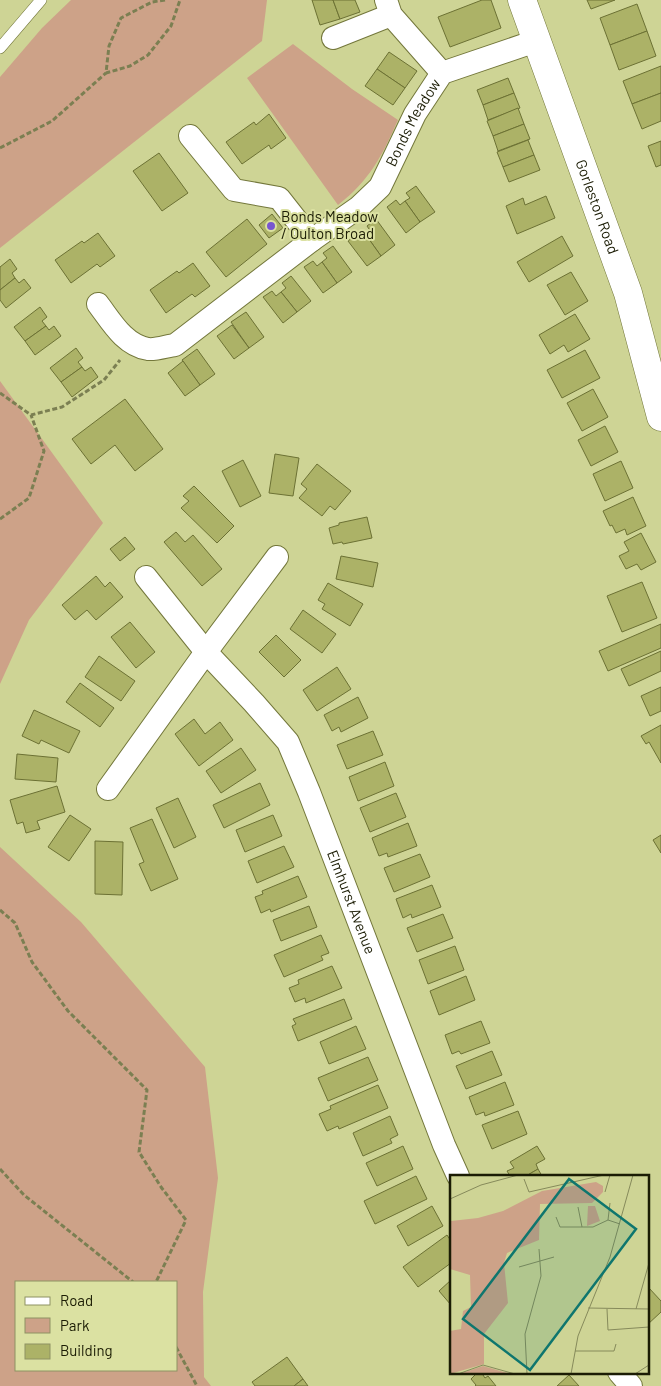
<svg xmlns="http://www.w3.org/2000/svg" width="661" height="1386" font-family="Barlow,sans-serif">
<rect width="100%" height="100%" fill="#ced495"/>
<g fill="#cda288" fill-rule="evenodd">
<polygon points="71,0 267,0 262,41 0,248 0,77 42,28"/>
<path d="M 293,44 L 352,89 L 398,120 C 382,156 370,180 338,205 L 247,78 Z"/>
<polygon points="0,381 103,523 29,620 0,684"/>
<path d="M 0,847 L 81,922 L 205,1067 L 218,1178 L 203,1292 L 204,1377 L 211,1386 L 0,1386 ZM 176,1282 L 176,1370 L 16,1370 L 16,1282 Z"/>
</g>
<g fill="#acb267" stroke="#6c7134">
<polygon points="312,0 333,0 340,19 320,25"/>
<polygon points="333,0 355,0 360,12 340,19"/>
<polygon points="482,0 491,0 501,28 450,47 438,17"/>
<polygon points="587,0 615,0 591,9"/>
<polygon points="637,4 647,31 610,45 600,18"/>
<polygon points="647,31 656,56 619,70 610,45"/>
<polygon points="389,52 417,71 405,88 377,69"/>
<polygon points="661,66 661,93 632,104 623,81"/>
<polygon points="377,69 405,88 393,105 365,86"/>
<polygon points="508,78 514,93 483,105 477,90"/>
<polygon points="514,93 520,108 488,120 483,105"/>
<polygon points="661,93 661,121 642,129 632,104"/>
<polygon points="518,108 524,124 493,136 487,121"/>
<polygon points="269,114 286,138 271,149 269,145 242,164 226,142 254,122 256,125"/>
<polygon points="524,124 530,139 498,151 493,136"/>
<polygon points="528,140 534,155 503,167 497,152"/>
<polygon points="661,141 661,165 656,167 648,146"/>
<polygon points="159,153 188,193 162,211 133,171"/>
<polygon points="534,155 540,170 509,182 503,167"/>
<polygon points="416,186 435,212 420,222 405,201 410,198 406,193"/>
<polygon points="546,196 555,218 517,234 506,206 523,198 525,205"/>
<polygon points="396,200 400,205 405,201 420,222 406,233 387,207"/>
<polygon points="272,214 283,228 269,238 259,225"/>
<polygon points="247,219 267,244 226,277 206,252"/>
<polygon points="376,219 395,245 381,256 366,235 371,232 367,226"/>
<polygon points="98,233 115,256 100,267 97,264 71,283 55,260 82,241 84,243"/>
<polygon points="357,234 361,239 366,235 381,256 367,266 348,241"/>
<polygon points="562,236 573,256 529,282 517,262"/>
<polygon points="333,246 352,272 337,283 322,262 327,258 323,253"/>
<polygon points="10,259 17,269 12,273 15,278 0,290 0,267"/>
<polygon points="313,261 317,266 322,262 337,283 323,293 304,267"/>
<polygon points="193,263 210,286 195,297 192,294 166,313 150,290 177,271 179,273"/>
<polygon points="571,272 588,301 565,315 547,285"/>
<polygon points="291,276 311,301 297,312 281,292 286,288 282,283"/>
<polygon points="15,278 19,283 24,279 31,288 6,308 0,300 0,290"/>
<polygon points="272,291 276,296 281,292 297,312 283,323 263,297"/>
<polygon points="40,307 47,317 42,321 46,326 25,341 14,327"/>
<polygon points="246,312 264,337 249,348 231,322"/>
<polygon points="575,314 590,339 568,352 564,345 550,354 539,335"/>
<polygon points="232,325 249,348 234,359 217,336"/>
<polygon points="46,326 49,330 54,326 61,336 35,355 25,341"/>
<polygon points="76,348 83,358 78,362 82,367 61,382 50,368"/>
<polygon points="197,349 215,374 200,385 182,360"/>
<polygon points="585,350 600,378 562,398 547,370"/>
<polygon points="183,361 200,385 185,396 168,373"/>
<polygon points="82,367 85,371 91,367 98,377 72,397 61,382"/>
<polygon points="593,389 608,417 582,431 567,403"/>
<polygon points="125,399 163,449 135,471 115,445 91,464 72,439"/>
<polygon points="605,426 618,452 591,466 578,440"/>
<polygon points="275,454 299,458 293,496 269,493"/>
<polygon points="243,460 261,496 240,507 222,471"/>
<polygon points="621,461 633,488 605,501 593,474"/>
<polygon points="317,464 351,491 335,510 330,506 322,516 299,498 307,489 301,484"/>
<polygon points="194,486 234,526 217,543 181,508 189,501 183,496"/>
<polygon points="633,497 646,526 627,535 625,529 616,533 612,525 610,526 603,511"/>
<polygon points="367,517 372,538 343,544 342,542 333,544 329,528 339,525 339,523"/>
<polygon points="176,532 185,542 193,535 222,569 202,586 164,542"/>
<polygon points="641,533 656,562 641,570 637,564 626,569 619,556 629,551 624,542"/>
<polygon points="125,537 135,549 120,561 110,549"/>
<polygon points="341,556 378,563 373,587 336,579"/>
<polygon points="96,576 105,587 110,582 123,597 96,620 87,610 75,620 62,605"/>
<polygon points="642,582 657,618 622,632 607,596"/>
<polygon points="328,583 363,604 350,626 322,609 325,604 318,600"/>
<polygon points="303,610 336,634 322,653 290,629"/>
<polygon points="130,622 155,652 136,668 111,637"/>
<polygon points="661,624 661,648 608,671 599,651"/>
<polygon points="276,635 301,660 284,677 259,652"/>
<polygon points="661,651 661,671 629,686 621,669"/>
<polygon points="99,656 135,681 121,701 85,677"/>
<polygon points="337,667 351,689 317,711 303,690"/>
<polygon points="80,683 114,708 100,727 66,702"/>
<polygon points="661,687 661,711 650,716 641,696"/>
<polygon points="358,697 368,718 341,732 339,727 332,731 324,715"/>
<polygon points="34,710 80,731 69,753 41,740 39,744 22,736"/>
<polygon points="194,719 205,734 220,722 233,740 199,766 175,734"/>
<polygon points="661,725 661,763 649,742 646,744 641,736"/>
<polygon points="373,731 383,755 347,769 337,745"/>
<polygon points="241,748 256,770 221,793 206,771"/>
<polygon points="17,754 58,758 56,782 15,779"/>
<polygon points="385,762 394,786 358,801 349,777"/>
<polygon points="260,783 270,805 224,828 213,805"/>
<polygon points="57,786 65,812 37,821 40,829 26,833 23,822 17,824 10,800"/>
<polygon points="396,793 406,817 370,832 360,808"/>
<polygon points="178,798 196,837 174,848 156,808"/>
<polygon points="70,815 91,829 69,861 48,847"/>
<polygon points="273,815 282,836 245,852 236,830"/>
<polygon points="152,819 178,879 151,891 139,864 144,862 130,828"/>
<polygon points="408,823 417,846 388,857 387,853 379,856 372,838"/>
<polygon points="661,835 661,853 653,840"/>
<polygon points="95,841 123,842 122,895 95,894"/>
<polygon points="284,846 294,867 257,883 248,861"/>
<polygon points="420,854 430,877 394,892 384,868"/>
<polygon points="298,876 307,897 271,912 270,909 261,913 255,897 263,894 262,891"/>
<polygon points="432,885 441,907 412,918 411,914 403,918 396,899"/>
<polygon points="309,906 317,927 281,941 273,920"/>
<polygon points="443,914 453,938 417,952 407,928"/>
<polygon points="321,935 329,953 321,956 323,960 284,977 274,955"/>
<polygon points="455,946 464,970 428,984 419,960"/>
<polygon points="332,966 342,988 306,1003 305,998 295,1002 289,988 299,984 298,980"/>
<polygon points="466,976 475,1000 439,1015 430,991"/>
<polygon points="344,999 352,1019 298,1041 292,1026 296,1024 293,1019"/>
<polygon points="481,1021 490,1043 461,1054 459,1051 452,1054 445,1035"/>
<polygon points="356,1026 366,1049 329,1064 320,1042"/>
<polygon points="492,1051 502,1075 466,1089 456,1066"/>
<polygon points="368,1057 378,1080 328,1101 318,1078"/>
<polygon points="505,1082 514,1105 485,1116 484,1112 476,1115 469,1097"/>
<polygon points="378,1085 388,1108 339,1129 338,1126 327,1131 319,1114 331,1109 330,1106"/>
<polygon points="518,1111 527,1134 492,1149 482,1125"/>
<polygon points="390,1116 398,1135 390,1139 392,1143 363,1156 353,1133"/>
<polygon points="403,1146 413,1169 377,1186 366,1163"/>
<polygon points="537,1146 545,1159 536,1164 538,1169 526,1176 510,1176 507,1171 514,1168 510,1162"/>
<polygon points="538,1169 542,1176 526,1176"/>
<polygon points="416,1176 427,1199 375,1224 364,1201"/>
<polygon points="432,1206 443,1226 408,1246 397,1226"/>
<polygon points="447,1235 451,1241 451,1263 418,1287 403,1267"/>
<polygon points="451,1280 451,1305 439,1291"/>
<polygon points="649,1288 661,1301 661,1312 647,1325 647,1290"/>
<polygon points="287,1357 303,1379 294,1386 255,1386 252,1382"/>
<polygon points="478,1372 481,1372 485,1378 488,1376 496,1386 475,1386 476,1385 471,1379"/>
<polygon points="569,1375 579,1386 557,1386"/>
<polygon points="303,1379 308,1386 294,1386"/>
</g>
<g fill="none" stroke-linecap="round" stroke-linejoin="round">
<defs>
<polyline id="service" points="0,48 41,0"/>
<g id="minor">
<polyline points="386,0 391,15 442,73"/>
<polyline points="333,38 391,15"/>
<polyline points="190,136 234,190 279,198 312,240"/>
<path id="s1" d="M 98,304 C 111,321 124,345 148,349 C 156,350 167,346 175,345 L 312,240 L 359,207 L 380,187 L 415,114 L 442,73 L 536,41"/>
<path id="s2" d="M 146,577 L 206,652 L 254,703 L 288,742 L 309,792 L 444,1145 L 458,1176"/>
<polyline points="108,789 206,652 277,557"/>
<polyline points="619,1372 631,1386"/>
</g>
<g id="secondary">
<path id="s3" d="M 522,0 L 628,293 L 661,417"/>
</g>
</defs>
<use href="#service" stroke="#73773b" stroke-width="12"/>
<use href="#minor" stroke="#73773b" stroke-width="24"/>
<use href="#secondary" stroke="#73773b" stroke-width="29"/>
<g stroke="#7b7f52" stroke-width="3" stroke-dasharray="5 2.5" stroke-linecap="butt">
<polyline points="165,0 152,2 121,18 109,46 106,73 130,66 148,55 171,26 180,0"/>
<polyline points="0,148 52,121 106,73"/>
<polyline points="0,393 31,415 62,407 104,380 120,360"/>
<polyline points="0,519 29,498 44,451 31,415"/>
<polyline points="0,910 15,923 32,962 68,1011 147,1090 139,1152 161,1187 186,1220 156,1282"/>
<polyline points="0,1169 24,1195 133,1282"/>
<polyline points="176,1347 197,1386"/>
</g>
<use href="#service" stroke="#fff" stroke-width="11"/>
<use href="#minor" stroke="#fff" stroke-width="22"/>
<use href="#secondary" stroke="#fff" stroke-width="28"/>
</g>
<circle fill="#7856d0" stroke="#dbe1a2" stroke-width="2" cx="271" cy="226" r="5"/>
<g text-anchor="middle" stroke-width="4" stroke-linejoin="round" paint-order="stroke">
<g font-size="15" fill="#1b1c04" stroke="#dbe1a2">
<text dy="5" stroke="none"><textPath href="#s1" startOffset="428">Bonds Meadow</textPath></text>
<text dy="5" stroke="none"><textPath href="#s3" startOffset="220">Gorleston Road</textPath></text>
<text dy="5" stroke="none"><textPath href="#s2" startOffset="390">Elmhurst Avenue</textPath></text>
</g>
<g font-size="15" fill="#1b1c04" stroke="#dbe1a2" text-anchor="start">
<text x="281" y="222">Bonds Meadow<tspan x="281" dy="17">/ Oulton Broad</tspan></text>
</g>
</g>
<g transform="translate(450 1175)">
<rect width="199" height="199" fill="#ced495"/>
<path d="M 146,7 L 153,11 L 153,17 L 142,28 L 90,29 L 89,65 L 57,78 L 54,88 L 58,128 L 34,159 L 34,189 L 0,199 L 0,156 L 11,154 L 13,136 L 21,132 L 20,100 L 0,94 L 0,42 L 1,46 L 28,43 L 53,36 L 92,16 ZM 138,31 L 145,31 L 150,46 L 137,51 ZM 33,191 L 61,199 L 9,199 Z" fill="#cda288"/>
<path fill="none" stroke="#868a5b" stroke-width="1" d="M 74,4 L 79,17 L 154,0M 155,17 L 160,0M 0,24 L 31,10 L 68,0M 128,32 L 132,52M 106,42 L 110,52 L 143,52 L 158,45 L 170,49M 158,45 L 160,28M 69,92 L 104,82M 138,133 L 199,134M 157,134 L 158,155 L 199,152M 186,134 L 199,88M 125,176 L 164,176 L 166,169M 8,199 L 33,190 L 65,199M 77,199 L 75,159 L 91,101 L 89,74M 121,199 L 128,161 L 160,82 L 183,0M 185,199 L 199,190"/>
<path fill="#0f766e" fill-opacity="0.15" stroke="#0f766e" stroke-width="2.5" d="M 119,4 L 186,54 L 80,195 L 13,144 Z"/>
<rect width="199" height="199" fill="none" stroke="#1b1c04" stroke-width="2.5"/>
</g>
<rect x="15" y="1281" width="162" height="90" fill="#dbe1a2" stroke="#8e9263"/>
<rect x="25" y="1297" width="25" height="8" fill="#ffffff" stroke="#8e9263"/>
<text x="60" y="1306" font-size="15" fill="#1b1c04">Road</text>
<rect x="25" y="1318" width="25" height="15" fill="#cda288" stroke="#8e9263"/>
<text x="60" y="1331" font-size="15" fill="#1b1c04">Park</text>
<rect x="25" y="1344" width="25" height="15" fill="#acb267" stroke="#8e9263"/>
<text x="60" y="1356" font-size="15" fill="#1b1c04">Building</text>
</svg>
